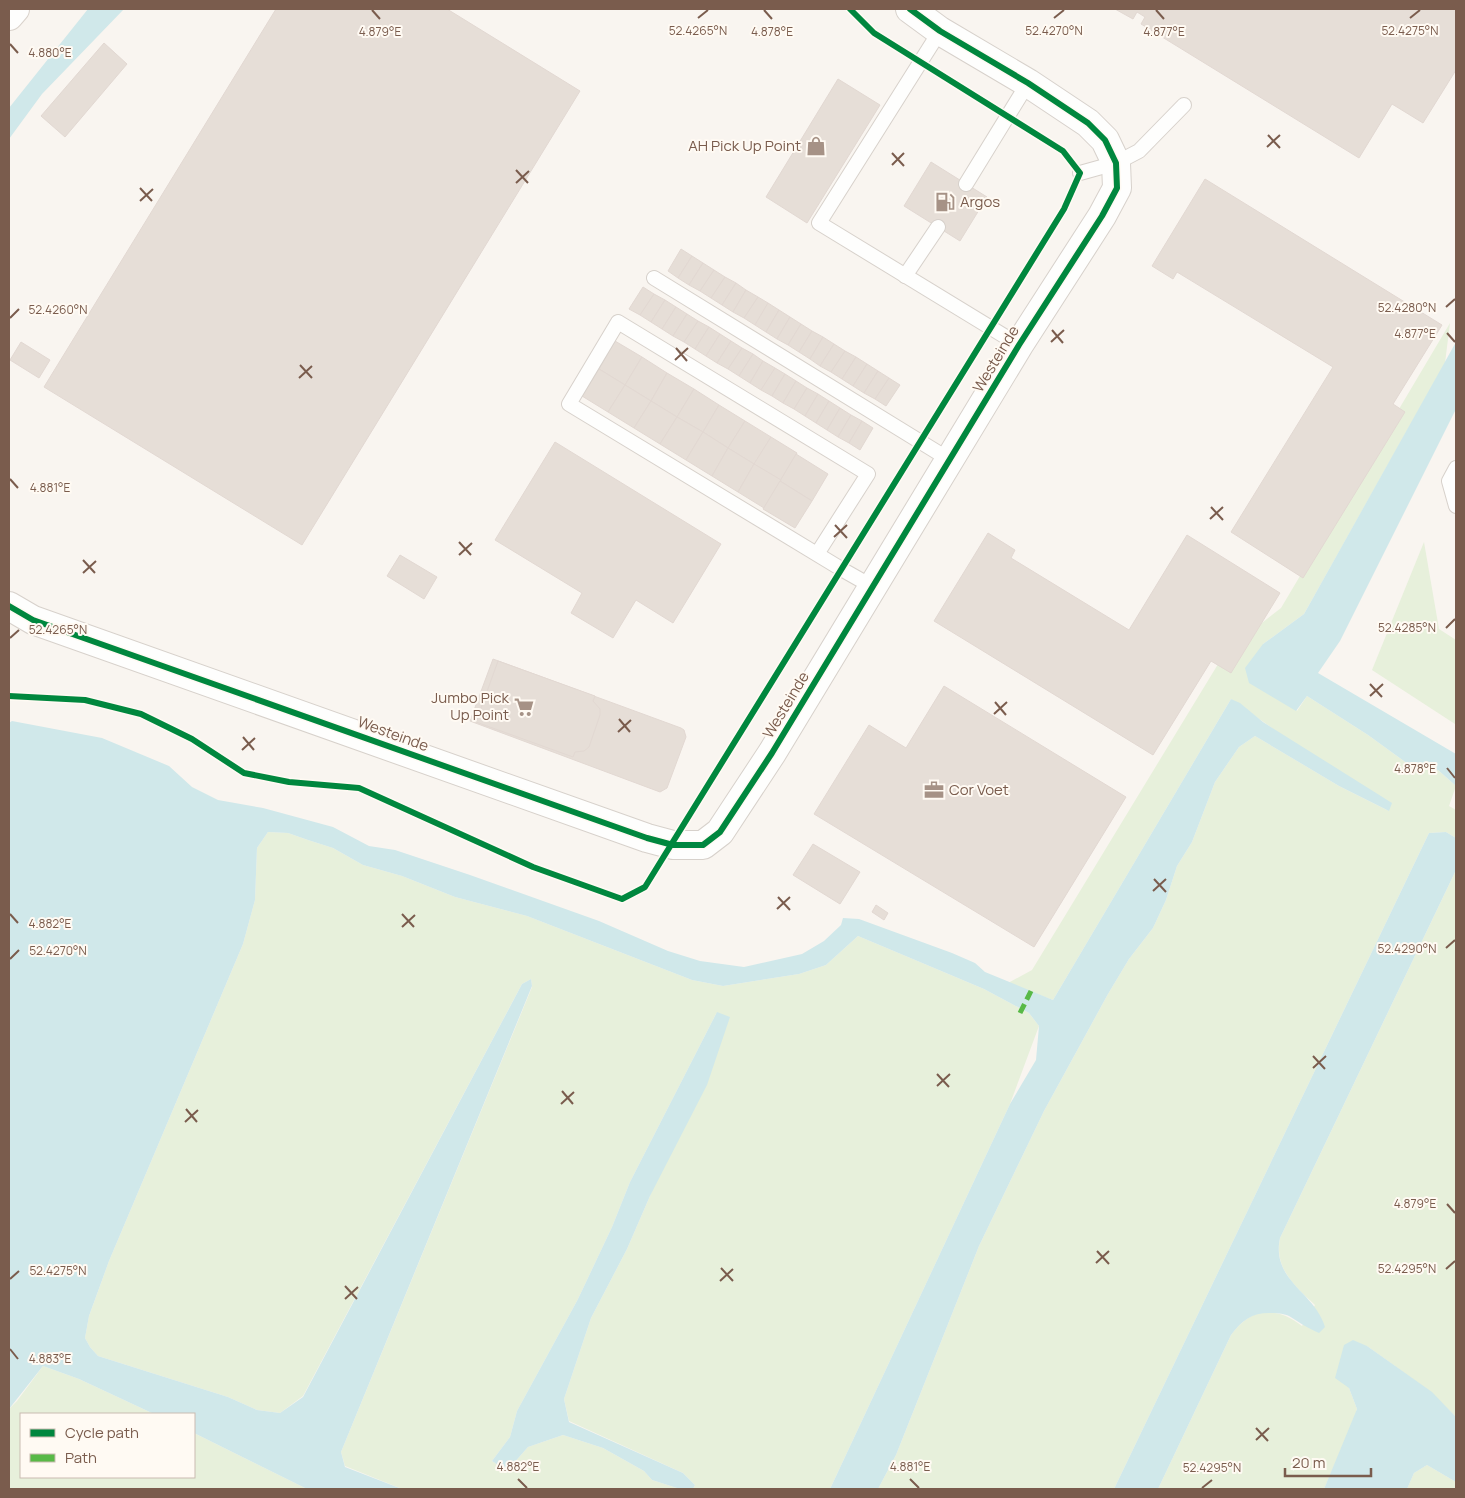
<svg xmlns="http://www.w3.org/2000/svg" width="1465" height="1498" font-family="Manrope,sans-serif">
<rect width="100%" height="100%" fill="#f9f5f0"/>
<g fill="#e7f0db">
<polygon points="1450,323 1445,363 1304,614 1263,644 1297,711 1307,696 1368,735 1408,764 1438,770 1456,786 1449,806 1456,810 1456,838 1446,832 1429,833 1114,1489 878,1489 896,1455 979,1246 1044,1111 1108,994 1129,959 1153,928 1166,900 1177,866 1192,842 1215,782 1239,747 1255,736 1339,786 1389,811 1231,699 1053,1000 1008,983 1032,970 1226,651 1281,608"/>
<polygon points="1424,542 1439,629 1456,640 1455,724 1372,670"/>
<polygon points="268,832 288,833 308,840 333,848 363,865 402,876 455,897 527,916 692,980 723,986 799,974 826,965 858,936 984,989 1029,1013 1039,1026 1010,1104 830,1489 693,1489 695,1485 683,1473 569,1421 564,1399 591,1318 627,1249 650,1196 717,1012 630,1182 612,1227 578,1299 517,1411 510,1437 492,1461 507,1471 528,1447 563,1435 603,1448 644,1471 652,1480 680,1489 402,1489 345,1466 341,1452 532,987 531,979 522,984 303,1396 280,1413 257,1410 228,1397 98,1356 90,1347 85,1338 89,1316 109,1261 243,944 255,900 257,848"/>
<path d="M 1456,870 L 1456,1417 L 1431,1392 L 1367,1346 L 1349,1388 L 1357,1409 L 1354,1420 L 1324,1489 L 1158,1489 L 1231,1335 C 1251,1307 1276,1306 1302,1326 L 1315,1305 C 1295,1286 1274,1269 1280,1238 Z"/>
<polygon points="43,1366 79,1379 154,1414 21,1414 21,1477 194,1477 194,1433 307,1489 9,1489 9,1409 17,1401"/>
<polygon points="1427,1465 1456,1482 1456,1489 1407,1489 1414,1473"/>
</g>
<g fill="#d0e8ea">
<polygon points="88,9 124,9 42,94 9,139 9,108"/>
<polygon points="1456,342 1456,409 1340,641 1318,673 1456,754 1456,786 1438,770 1408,764 1368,735 1307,696 1296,711 1249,683 1245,668 1263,644 1304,614"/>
<polygon points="1231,699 1240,703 1263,722 1392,803 1389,811 1339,786 1255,736 1239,747 1215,782 1192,842 1177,866 1166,900 1153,928 1129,959 1108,994 1044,1111 979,1246 896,1455 878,1489 830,1489 1010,1104 1036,1060 1039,1026 1029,1013 984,989 858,936 826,965 799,974 723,986 692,980 527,916 455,897 402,876 363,865 333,848 308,840 288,833 268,832 257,848 255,900 243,944 109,1261 89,1316 85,1338 90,1347 98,1356 228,1397 257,1410 280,1413 303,1397 522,984 531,979 532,986 341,1452 345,1467 402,1489 307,1489 194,1433 194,1414 154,1414 79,1379 43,1366 9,1409 9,723 12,721 102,738 169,766 192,787 218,800 263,808 333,827 369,846 395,850 470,875 599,921 668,951 700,961 744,967 802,954 824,941 841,925 843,918 859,919 952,953 975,963 985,972 1053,1000"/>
<path d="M 1446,832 L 1456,838 L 1456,870 L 1280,1238 C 1271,1281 1315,1292 1325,1327 L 1319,1333 C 1307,1328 1299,1322 1289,1316 C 1285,1314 1278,1313 1273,1313 C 1253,1312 1243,1319 1231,1335 L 1158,1489 L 1114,1489 L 1429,833 Z"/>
<polygon points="717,1012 730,1017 707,1085 650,1196 627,1249 591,1318 564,1399 569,1422 683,1473 695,1485 693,1489 680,1489 652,1480 644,1471 603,1448 563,1435 528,1447 507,1471 492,1461 510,1437 517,1411 578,1299 612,1227 630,1182"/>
<polygon points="1353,1340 1367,1346 1432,1392 1456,1417 1456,1482 1427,1465 1414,1473 1407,1489 1324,1489 1357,1409 1349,1388 1335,1378 1344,1345"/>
</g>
<g fill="#e6ded7" stroke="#e2d8d2">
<polygon points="276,9 447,9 580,91 302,545 44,387"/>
<polygon points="1115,9 1456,9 1456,70 1423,123 1392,104 1359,158 1141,24 1145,17 1137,12 1133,19"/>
<polygon points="104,43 127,64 65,137 41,116"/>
<polygon points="838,79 880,105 807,223 766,197"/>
<polygon points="931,162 987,197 960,241 904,206"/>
<polygon points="1205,179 1442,325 1393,404 1405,412 1303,578 1231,532 1333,367 1177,272 1173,279 1152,266"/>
<polygon points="681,249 692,256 678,278 668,271"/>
<polygon points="692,256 703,263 689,285 678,278"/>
<polygon points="703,263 714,270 700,291 689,285"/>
<polygon points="714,270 725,277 711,298 700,291"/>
<polygon points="725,277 736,283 722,305 711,298"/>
<polygon points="736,283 746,290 733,312 722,305"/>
<polygon points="643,287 654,294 640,315 629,309"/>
<polygon points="746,290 758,297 744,318 733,312"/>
<polygon points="654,294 665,300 651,322 640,315"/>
<polygon points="758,297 768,303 755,325 744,318"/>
<polygon points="665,300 676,307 662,329 651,322"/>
<polygon points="768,303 779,310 766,332 755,325"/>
<polygon points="676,307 687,314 673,336 662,329"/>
<polygon points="779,310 790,317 777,339 766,332"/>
<polygon points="687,314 698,321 684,342 673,336"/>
<polygon points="790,317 801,324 788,345 777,339"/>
<polygon points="698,321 709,327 695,349 684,342"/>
<polygon points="801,324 812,331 799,352 788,345"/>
<polygon points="709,327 720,334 706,356 695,349"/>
<polygon points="812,331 823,337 810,359 799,352"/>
<polygon points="720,334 731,341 717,363 706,356"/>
<polygon points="823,337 834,344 820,366 810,359"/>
<polygon points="615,341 642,357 625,385 599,369"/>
<polygon points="731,341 742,348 728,369 717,363"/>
<polygon points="21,342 50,360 39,378 10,360"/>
<polygon points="834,344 845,351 831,372 820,366"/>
<polygon points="742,348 753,354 739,376 728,369"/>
<polygon points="845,351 856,357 842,379 831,372"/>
<polygon points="753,354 763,361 750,383 739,376"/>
<polygon points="642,357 667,373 651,401 625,385"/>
<polygon points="856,357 867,364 853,386 842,379"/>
<polygon points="763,361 775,368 761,390 750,383"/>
<polygon points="867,364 878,371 864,393 853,386"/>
<polygon points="775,368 785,374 772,396 761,390"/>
<polygon points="599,369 625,385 608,412 582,396"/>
<polygon points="878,371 889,378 875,399 864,393"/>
<polygon points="667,373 694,389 677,417 651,401"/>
<polygon points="785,374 796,381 783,403 772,396"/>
<polygon points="889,378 900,385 886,406 875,399"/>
<polygon points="796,381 807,388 794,409 783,403"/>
<polygon points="625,385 651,401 634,428 608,412"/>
<polygon points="807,388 818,394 805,416 794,409"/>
<polygon points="694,389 719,405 703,432 677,417"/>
<polygon points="818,394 829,401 816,423 805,416"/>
<polygon points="651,401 677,417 660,444 634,428"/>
<polygon points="829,401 840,408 827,430 816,423"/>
<polygon points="719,405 745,421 728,448 703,432"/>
<polygon points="840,408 851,415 838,437 827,430"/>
<polygon points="851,415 862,421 849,443 838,437"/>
<polygon points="677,417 703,432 686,460 660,444"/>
<polygon points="745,421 771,437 754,464 728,448"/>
<polygon points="862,421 873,428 860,450 849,443"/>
<polygon points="703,432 728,448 712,476 686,460"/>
<polygon points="771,437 797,453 781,480 754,464"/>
<polygon points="555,442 721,544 673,623 636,600 613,638 571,613 582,593 495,540"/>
<polygon points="728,448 754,464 738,492 712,476"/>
<polygon points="796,454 828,474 812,501 780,481"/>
<polygon points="754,464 781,480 764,508 738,492"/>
<polygon points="780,481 812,501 795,528 763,509"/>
<polygon points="988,533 1015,550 1011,558 1129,630 1187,535 1280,593 1231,673 1211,661 1153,755 934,621"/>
<polygon points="400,555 437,577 424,599 387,576"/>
<polygon points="493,659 681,728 684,730 686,737 667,788 660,792 470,721"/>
<polygon points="498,661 595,696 593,701 600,709 600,715 589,747 584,751 575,752 573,757 476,722"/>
<polygon points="944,686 1126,797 1034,947 814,814 869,725 906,748"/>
<polygon points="813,844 860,872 840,904 793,875"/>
<polygon points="876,905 888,913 884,920 872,912"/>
</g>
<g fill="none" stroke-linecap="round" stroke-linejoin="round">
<defs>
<g id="lane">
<polyline points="940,31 819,223 1019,345"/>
<polyline points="1080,173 1116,163 1139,151 1184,105"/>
<polyline points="966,184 1028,83"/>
<polyline points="905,276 938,227"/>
<polyline points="654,278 950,460"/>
<polyline points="1456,468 1449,481 1456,506"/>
<polyline points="817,554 868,474 618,322 569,404 843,570 873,587"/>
</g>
<polyline id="street" points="9,606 33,620 647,838 673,845 703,845 720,832 772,753 1019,345 1102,216 1117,188 1116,163 1105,140 1088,123 1028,83 940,31 910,9"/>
<polyline id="secondary" points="9,16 15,9"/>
</defs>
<use href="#lane" stroke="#d7d1cb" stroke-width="16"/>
<use href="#street" stroke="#d7d1cb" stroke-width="30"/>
<use href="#secondary" stroke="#d9d2cb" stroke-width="30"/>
<use href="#lane" stroke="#fefefd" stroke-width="14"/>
<use href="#street" stroke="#fefefd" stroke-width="28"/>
<use href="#secondary" stroke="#fefefd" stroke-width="28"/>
<polyline stroke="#58b947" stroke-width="5" stroke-dasharray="10 5" stroke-linecap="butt" points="1020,1013 1031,991"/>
<defs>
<g id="cycleway">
<polyline points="9,606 33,620 647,838 673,845 703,845 720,832 772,753 1019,345 1102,216 1117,188 1116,163 1105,140 1088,123 1028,83 940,31 910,9"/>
<polyline points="9,696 85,700 141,714 192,739 244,773 289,782 359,788 533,867 622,899 645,887 1064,209 1080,173 1063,151 874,33 850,9"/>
</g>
</defs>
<use href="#cycleway" stroke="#fffaf3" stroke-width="9"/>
<use href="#cycleway" stroke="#00873e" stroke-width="6"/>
</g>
<path fill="none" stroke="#7a5c4d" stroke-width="2" d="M 372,10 L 380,19M 764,10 L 772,19M 1156,10 L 1164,19M 698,18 L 708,10M 1054,18 L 1064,10M 1410,18 L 1420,10M 10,44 L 18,53M 1268,135 L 1280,148M 1267,147 L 1280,135M 892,153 L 904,166M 892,165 L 904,153M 516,170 L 528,183M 516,183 L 529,171M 140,188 L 152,201M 140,201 L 153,189M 1446,307 L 1455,299M 10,318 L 19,309M 1052,330 L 1063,343M 1447,333 L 1455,342M 1051,342 L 1064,330M 676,348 L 687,361M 675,360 L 688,348M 300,365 L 312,378M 299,378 L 312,366M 10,479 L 18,488M 1211,507 L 1223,520M 1210,519 L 1223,507M 835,525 L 847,538M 834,537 L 847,525M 459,542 L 471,555M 459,555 L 472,543M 83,560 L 95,573M 83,573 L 96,561M 1446,628 L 1455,619M 10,638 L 19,630M 1370,684 L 1382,697M 1370,696 L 1383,684M 995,702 L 1006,715M 994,714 L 1007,702M 619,719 L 630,732M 618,732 L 631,720M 243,737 L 254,750M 242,750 L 255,738M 1447,768 L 1455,778M 1154,879 L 1166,892M 1153,891 L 1166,879M 778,897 L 790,910M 777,909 L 790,897M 10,914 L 18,923M 402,914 L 414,927M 402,927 L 415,915M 1446,948 L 1455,940M 10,959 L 19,950M 1313,1056 L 1325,1069M 1313,1068 L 1326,1056M 937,1074 L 949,1087M 937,1086 L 950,1074M 562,1091 L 573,1104M 561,1104 L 574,1092M 186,1109 L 197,1122M 185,1122 L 198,1110M 1447,1204 L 1455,1213M 1097,1251 L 1109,1264M 1096,1263 L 1109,1251M 721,1268 L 733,1281M 1446,1269 L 1455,1261M 10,1279 L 19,1271M 720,1281 L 733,1269M 345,1286 L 357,1299M 345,1299 L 358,1287M 10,1349 L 18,1359M 1256,1428 L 1268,1441M 1256,1440 L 1269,1428M 518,1479 L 527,1488M 910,1479 L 919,1488M 1202,1488 L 1212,1480"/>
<defs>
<symbol id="shop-bare" viewBox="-9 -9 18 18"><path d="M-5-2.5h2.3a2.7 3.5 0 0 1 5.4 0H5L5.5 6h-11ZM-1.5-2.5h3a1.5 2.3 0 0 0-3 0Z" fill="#a69286" stroke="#fffaf3" stroke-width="2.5" paint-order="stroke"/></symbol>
<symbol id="fuel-bare" viewBox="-9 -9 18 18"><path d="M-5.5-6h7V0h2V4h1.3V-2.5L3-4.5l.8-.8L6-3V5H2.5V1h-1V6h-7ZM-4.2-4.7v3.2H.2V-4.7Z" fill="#a69286" stroke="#fffaf3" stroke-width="2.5" paint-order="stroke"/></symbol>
<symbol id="supermarket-bare" viewBox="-9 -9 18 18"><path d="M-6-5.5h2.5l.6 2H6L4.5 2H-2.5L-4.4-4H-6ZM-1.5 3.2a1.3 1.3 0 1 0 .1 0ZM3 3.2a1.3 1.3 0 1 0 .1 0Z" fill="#a69286" stroke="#fffaf3" stroke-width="2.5" paint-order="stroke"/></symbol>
<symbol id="office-bare" viewBox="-9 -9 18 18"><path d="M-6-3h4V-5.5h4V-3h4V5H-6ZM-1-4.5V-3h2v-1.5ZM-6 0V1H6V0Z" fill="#a69286" stroke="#fffaf3" stroke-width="2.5" paint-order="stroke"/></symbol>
</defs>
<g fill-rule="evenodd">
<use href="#shop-bare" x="802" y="132" width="28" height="28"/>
<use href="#fuel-bare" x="931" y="188" width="28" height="28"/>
<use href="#supermarket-bare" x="510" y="693" width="28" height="28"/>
<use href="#office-bare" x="920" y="776" width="28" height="28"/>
</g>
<g text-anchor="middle" stroke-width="4" stroke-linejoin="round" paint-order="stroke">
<g font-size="15" fill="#7a5c4d" stroke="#fffaf3" text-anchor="end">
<text x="801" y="151">AH Pick Up Point</text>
<text x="960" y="207" text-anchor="start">Argos</text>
<text x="509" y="703">Jumbo Pick<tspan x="509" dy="17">Up Point</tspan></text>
<text x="949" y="795" text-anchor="start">Cor Voet</text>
</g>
<g font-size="15" fill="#7a5c4d" stroke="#fffaf3">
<text transform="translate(996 359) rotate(-59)" y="5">Westeinde</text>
<text transform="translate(786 705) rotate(-59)" y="5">Westeinde</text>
<text transform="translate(393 734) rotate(20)" y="5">Westeinde</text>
</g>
</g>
<g font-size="12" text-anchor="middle" fill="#7a5c4d" stroke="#fffaf3" stroke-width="4" stroke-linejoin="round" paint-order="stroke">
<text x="698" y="35">52.4265°N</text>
<text x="1054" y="35">52.4270°N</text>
<text x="1410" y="35">52.4275°N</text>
<text x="380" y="36">4.879°E</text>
<text x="772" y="36">4.878°E</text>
<text x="1164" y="36">4.877°E</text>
<text x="50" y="57">4.880°E</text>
<text x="1407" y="312">52.4280°N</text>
<text x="58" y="314">52.4260°N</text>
<text x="1415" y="338">4.877°E</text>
<text x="50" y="492">4.881°E</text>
<text x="1407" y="632">52.4285°N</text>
<text x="58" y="634">52.4265°N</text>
<text x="1415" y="773">4.878°E</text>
<text x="50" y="928">4.882°E</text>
<text x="1407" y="953">52.4290°N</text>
<text x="58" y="955">52.4270°N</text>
<text x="1415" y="1208">4.879°E</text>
<text x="1407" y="1273">52.4295°N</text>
<text x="58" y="1275">52.4275°N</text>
<text x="50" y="1363">4.883°E</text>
<text x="518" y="1471">4.882°E</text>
<text x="910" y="1471">4.881°E</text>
<text x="1212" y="1472">52.4295°N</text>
</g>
<rect width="1465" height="1498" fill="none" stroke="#7a5c4d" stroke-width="20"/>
<rect x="20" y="1413" width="175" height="65" fill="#fffaf3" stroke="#cabbb1"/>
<rect x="30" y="1429" width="25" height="8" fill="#00873e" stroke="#cabbb1"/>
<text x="65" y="1438" font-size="15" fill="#7a5c4d">Cycle path</text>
<rect x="30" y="1454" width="25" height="8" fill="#58b947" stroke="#cabbb1"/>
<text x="65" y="1463" font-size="15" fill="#7a5c4d">Path</text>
<path d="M1285 1468v8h86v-8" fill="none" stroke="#7a5c4d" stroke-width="2.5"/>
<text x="1292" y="1468" font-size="15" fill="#7a5c4d" stroke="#fffaf3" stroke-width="4" paint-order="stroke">20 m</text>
</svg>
